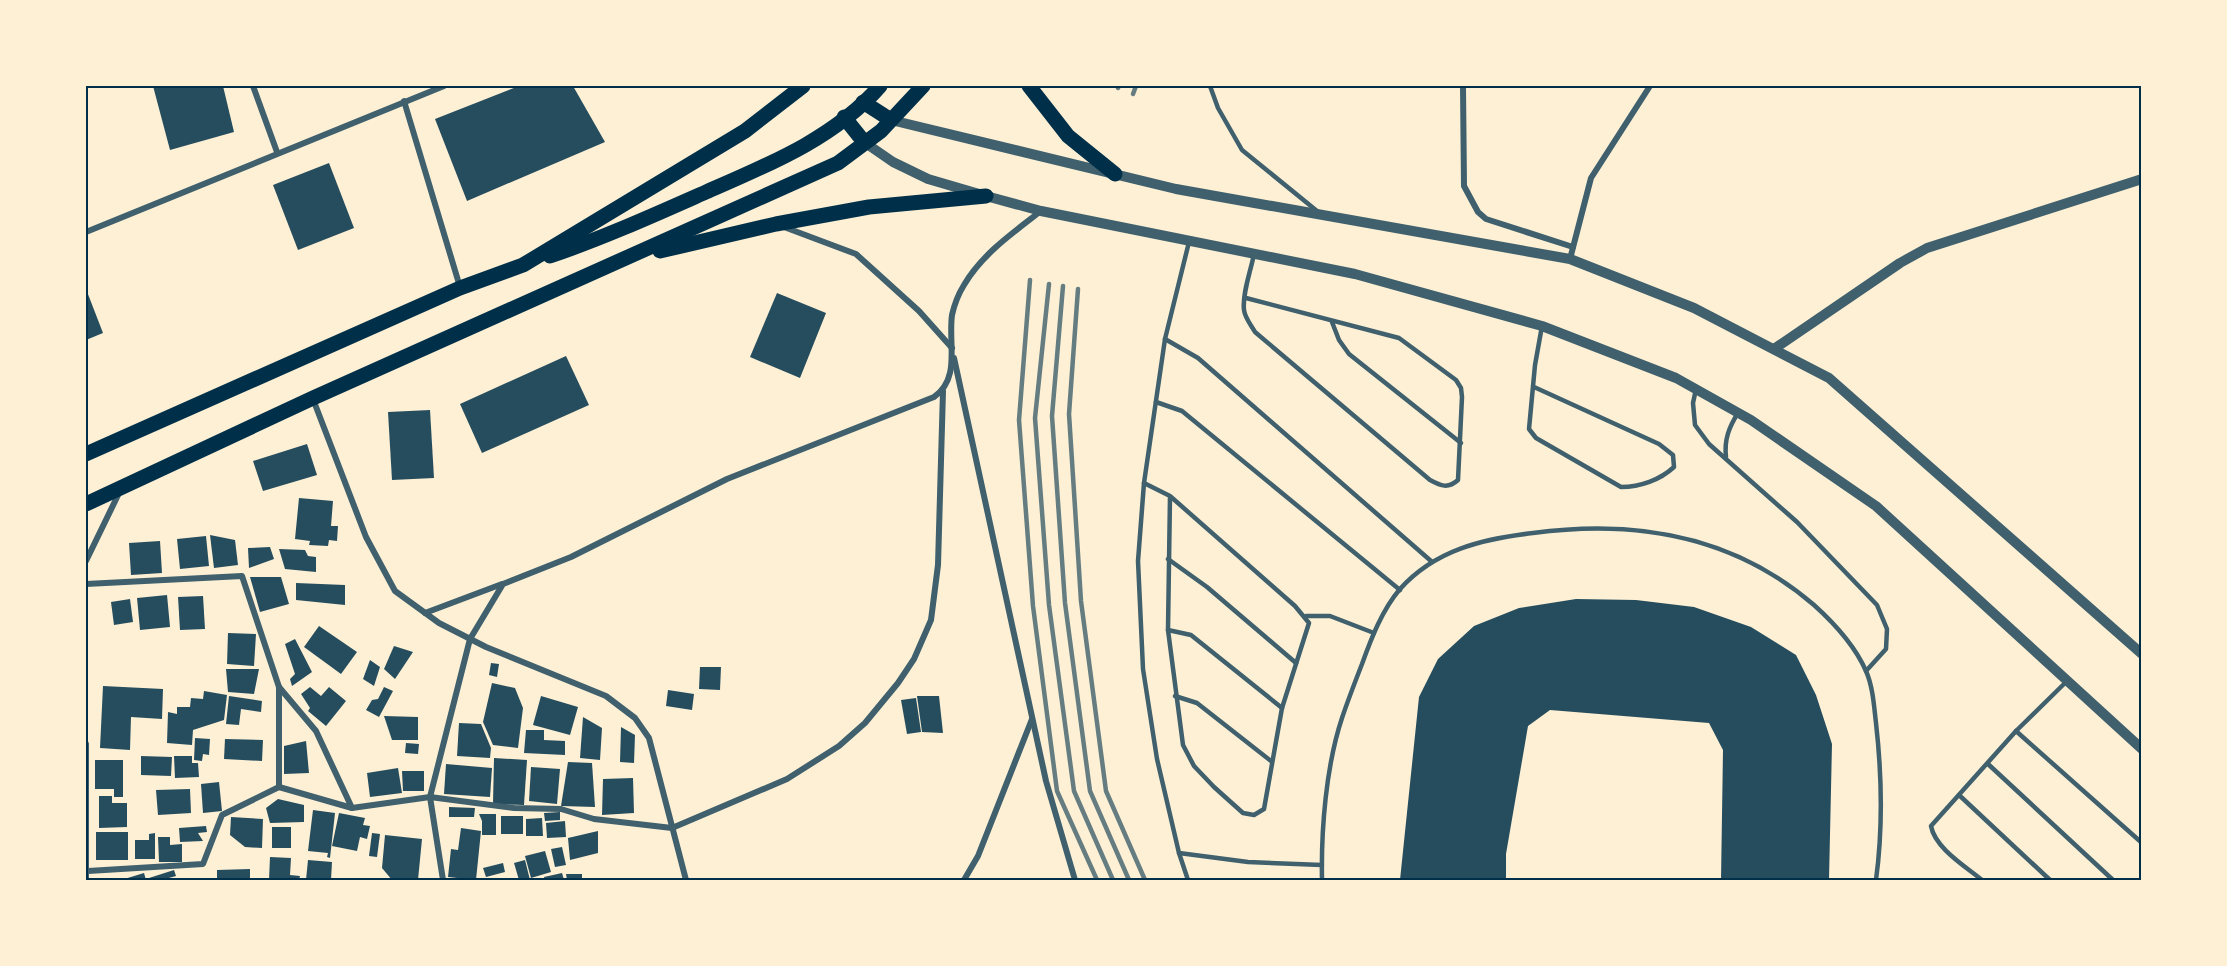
<svg xmlns="http://www.w3.org/2000/svg" width="2227" height="966" font-family="'Space Grotesk',sans-serif">
<rect width="100%" height="100%" fill="#fdf0d5"/>
<g fill="#264d5e">
<polygon points="153,86 223,86 234,132 170,150"/>
<polygon points="519,86 573,86 605,142 467,201 435,119"/>
<polygon points="329,163 354,228 298,250 273,185"/>
<polygon points="86,289 103,333 86,340"/>
<polygon points="777,293 826,313 800,378 750,357"/>
<polygon points="566,356 589,405 482,453 460,404"/>
<polygon points="430,410 434,478 392,480 388,412"/>
<polygon points="307,444 317,475 263,491 253,461"/>
<polygon points="299,498 333,501 331,526 338,526 337,541 329,540 328,546 309,545 310,541 295,539"/>
<polygon points="210,535 235,540 238,565 214,568"/>
<polygon points="206,536 209,566 180,569 177,539"/>
<polygon points="160,541 162,573 131,575 129,543"/>
<polygon points="270,547 274,559 249,568 248,548"/>
<polygon points="279,549 305,550 308,556 316,557 316,572 285,569"/>
<polygon points="250,577 281,577 289,604 260,612"/>
<polygon points="296,583 345,585 345,605 296,600"/>
<polygon points="167,595 170,627 140,630 137,598"/>
<polygon points="203,596 205,629 180,630 178,597"/>
<polygon points="130,599 133,622 114,625 111,602"/>
<polygon points="1576,599 1636,600 1694,607 1751,627 1796,655 1816,695 1832,744 1829,880 1721,880 1723,750 1709,723 1550,710 1528,726 1506,854 1506,880 1400,880 1419,697 1438,659 1474,626 1519,608"/>
<polygon points="319,626 357,652 341,674 304,647"/>
<polygon points="228,633 256,634 254,666 227,664"/>
<polygon points="295,639 312,672 292,686 290,679 295,674 285,644"/>
<polygon points="394,646 413,652 395,679 384,669"/>
<polygon points="370,660 380,667 374,686 363,679"/>
<polygon points="491,663 499,664 497,677 489,675"/>
<polygon points="700,667 721,667 720,690 699,689"/>
<polygon points="226,669 259,669 254,694 228,692"/>
<polygon points="492,683 515,688 523,708 518,748 493,745 483,722"/>
<polygon points="103,686 163,689 162,719 131,717 130,750 100,748"/>
<polygon points="310,687 321,696 329,687 346,701 326,726 308,711 310,708 301,694"/>
<polygon points="384,687 393,691 379,717 366,710 372,700 378,699"/>
<polygon points="668,690 694,694 692,710 666,706"/>
<polygon points="204,691 227,695 224,720 193,730 192,745 167,743 168,712 177,714 177,707 190,707 191,698 203,699"/>
<polygon points="229,696 262,701 261,712 241,709 239,725 226,724"/>
<polygon points="541,696 578,707 570,735 533,725"/>
<polygon points="917,696 939,696 943,733 922,732"/>
<polygon points="916,698 921,732 907,734 901,700"/>
<polygon points="384,716 418,717 418,740 392,740"/>
<polygon points="583,717 602,728 600,760 580,758"/>
<polygon points="459,723 481,724 491,748 490,758 457,756"/>
<polygon points="621,727 635,735 634,763 620,762"/>
<polygon points="526,730 544,730 544,740 565,741 565,755 524,753"/>
<polygon points="195,738 210,739 209,755 203,754 202,761 194,760"/>
<polygon points="225,739 263,740 262,761 224,759"/>
<polygon points="306,741 309,773 284,774 284,746"/>
<polygon points="406,743 419,744 418,754 405,753"/>
<polygon points="141,756 172,757 171,776 141,775"/>
<polygon points="174,756 192,756 192,763 198,763 199,777 175,778"/>
<polygon points="494,758 527,760 524,805 493,804"/>
<polygon points="95,760 123,760 123,797 114,797 114,789 95,789"/>
<polygon points="568,762 592,763 595,807 561,806"/>
<polygon points="446,764 492,768 490,797 444,794"/>
<polygon points="531,767 560,769 557,804 529,801"/>
<polygon points="398,768 402,793 370,797 367,773"/>
<polygon points="402,771 424,771 424,791 403,791"/>
<polygon points="633,778 634,813 602,815 603,779"/>
<polygon points="219,782 222,811 203,813 201,784"/>
<polygon points="190,789 191,813 158,815 156,790"/>
<polygon points="99,796 112,796 112,803 127,803 127,827 99,828"/>
<polygon points="278,799 304,805 304,822 270,823 266,808"/>
<polygon points="449,807 475,808 474,817 449,817"/>
<polygon points="313,810 335,813 330,858 327,857 328,853 308,851"/>
<polygon points="560,812 560,820 545,821 544,813"/>
<polygon points="339,813 365,818 363,825 370,826 367,839 360,837 357,851 332,846"/>
<polygon points="479,814 496,814 496,835 482,835 482,821"/>
<rect x="501" y="816" width="22" height="18"/>
<polygon points="231,817 263,819 262,848 245,847 230,835"/>
<polygon points="542,818 543,836 526,836 526,819"/>
<polygon points="565,821 566,837 547,838 546,823"/>
<polygon points="206,826 207,832 198,833 203,841 180,842 179,828"/>
<rect x="272" y="827" width="19" height="21"/>
<polygon points="461,828 481,831 476,880 448,877 451,849 458,850"/>
<polygon points="598,831 598,853 570,860 568,838"/>
<rect x="96" y="832" width="32" height="28"/>
<polygon points="155,833 155,859 135,859 135,840 149,840 149,834"/>
<polygon points="372,833 380,834 377,857 369,856"/>
<polygon points="385,835 422,839 418,880 392,880 382,868"/>
<polygon points="158,837 170,837 170,845 182,844 182,862 159,862"/>
<polygon points="562,847 566,865 555,867 551,849"/>
<polygon points="545,851 551,872 531,878 525,856"/>
<polygon points="270,857 291,858 290,875 300,876 299,880 269,880"/>
<polygon points="308,860 332,862 331,880 306,880"/>
<polygon points="525,860 530,880 519,880 514,863"/>
<polygon points="503,863 505,872 486,877 483,868"/>
<polygon points="250,869 250,880 217,880 217,870"/>
<polygon points="174,870 176,876 162,880 150,880 149,878"/>
<polygon points="144,873 146,880 121,880"/>
<polygon points="562,873 564,880 545,880 544,877"/>
<polygon points="566,874 582,874 582,880 567,880"/>
</g>
<g fill="none" stroke-linecap="round" stroke-linejoin="round">
<g stroke="#3f606c" stroke-width="4.5">
<polyline points="1210,86 1218,108 1242,150 1317,211"/>
<path d="M 1246,298 L 1399,338 L 1456,380 L 1461,388 L 1462,397 L 1458,480 C 1448,489 1441,486 1430,480 L 1255,332 C 1251,325 1245,318 1244,310 C 1242,294 1251,270 1254,254"/>
<polyline points="1332,322 1339,340 1349,354 1461,443"/>
<polyline points="1165,339 1198,358 1431,561"/>
<path d="M 1534,387 L 1659,444 L 1673,455 L 1674,467 C 1660,480 1640,487 1621,487 L 1536,438 L 1529,429 L 1535,365 L 1542,326"/>
<polyline points="1696,389 1693,403 1695,425 1709,444 1797,522 1877,605 1887,629 1886,649 1866,671"/>
<polyline points="1156,402 1182,411 1400,590"/>
<path d="M 1726,457 C 1724,440 1729,427 1738,413"/>
<polyline points="1144,483 1170,496 1295,606 1309,623 1282,708 1264,809 1254,815 1243,813 1214,787 1194,766 1183,745 1168,630 1170,496"/>
<polyline points="1168,559 1207,587 1296,663"/>
<polyline points="1306,616 1330,616 1374,633"/>
<polyline points="1168,630 1191,635 1282,708"/>
<polyline points="1175,696 1197,703 1271,761"/>
<polyline points="2016,731 2142,843"/>
<polyline points="1988,764 2113,880"/>
<polyline points="1959,795 2050,880"/>
<polyline points="1179,853 1248,862 1322,865"/>
<polyline points="1188,880 1179,853 1157,759 1143,669 1138,561 1144,483 1165,339 1189,242"/>
<path d="M 1322,880 C 1321,830 1326,766 1342,718 C 1348,700 1355,682 1362,664 C 1371,639 1382,610 1400,589 C 1435,550 1482,539 1533,533 C 1636,519 1733,535 1814,605 C 1834,623 1855,646 1866,671 C 1873,687 1874,706 1876,723 C 1882,776 1883,828 1876,880"/>
<path d="M 1982,880 C 1965,866 1935,848 1931,826 L 2016,731 L 2066,682"/>
</g>
<g stroke="#3f606c" stroke-width="6">
<polyline points="253,86 277,152"/>
<polyline points="1463,86 1464,186 1478,212 1486,219 1573,247"/>
<polyline points="404,101 460,287"/>
<polyline points="784,227 856,254 919,311 952,348"/>
<polyline points="86,232 444,86"/>
<polyline points="1570,259 1591,178 1650,86"/>
<polyline points="954,358 1046,781 1075,880"/>
<polyline points="313,399 366,537 395,591 439,623 486,647 606,696 635,718 649,738 686,880"/>
<polyline points="86,561 120,491"/>
<polyline points="86,584 242,576 279,687 279,787 222,815 203,864 88,871"/>
<polyline points="425,613 502,584"/>
<polyline points="279,687 316,731 352,808"/>
<polyline points="86,744 86,880"/>
<polyline points="279,787 352,808 430,797 514,808 561,809 594,819 672,828 787,779 839,746 865,723 898,683 914,659 931,620 938,565 943,391"/>
<path d="M 443,880 L 430,797 L 470,639 L 503,584 L 571,557 L 727,479 L 934,397 C 961,378 948,344 952,315 C 954,306 959,293 964,285 C 982,254 1014,232 1041,211"/>
<polyline points="964,880 978,856 1032,719"/>
</g>
<g stroke="#3f606c" stroke-width="10">
<polyline points="891,120 1176,189 1570,259 1694,308 1829,378 2142,654"/>
<polyline points="864,142 893,162 928,179 986,196 1041,211 1355,274 1542,326 1676,378 1751,420 1876,506 2142,749"/>
<polyline points="1774,349 1900,263 1927,248 2142,179"/>
</g>
<g stroke="#003049" stroke-width="15">
<polyline points="1029,86 1068,136 1115,174"/>
<polyline points="863,102 891,120"/>
<polyline points="844,117 864,142"/>
<polyline points="660,251 776,224 869,207 986,196"/>
<path d="M 550,256 C 603,238 654,215 706,192 C 768,165 835,138 880,86"/>
<polyline points="86,454 460,288 523,265 745,131 803,86"/>
<polyline points="86,504 313,398 838,163 881,131 923,86"/>
</g>
<g stroke="#657d81" stroke-width="4.5">
<polyline points="1118,88 1119,86"/>
<polyline points="1133,94 1136,86"/>
<polyline points="1030,280 1019,420 1033,606 1057,791 1097,880"/>
<polyline points="1049,284 1035,418 1049,605 1074,791 1113,880"/>
<polyline points="1063,286 1052,416 1065,603 1090,791 1129,880"/>
<polyline points="1078,289 1069,414 1081,601 1106,791 1145,880"/>
</g>
</g>
<rect width="2227" height="966" fill="none" stroke="#fdf0d5" stroke-width="174"/>
<rect x="87" y="87" width="2053" height="792" fill="none" stroke="#003049" stroke-width="2"/>
</svg>
